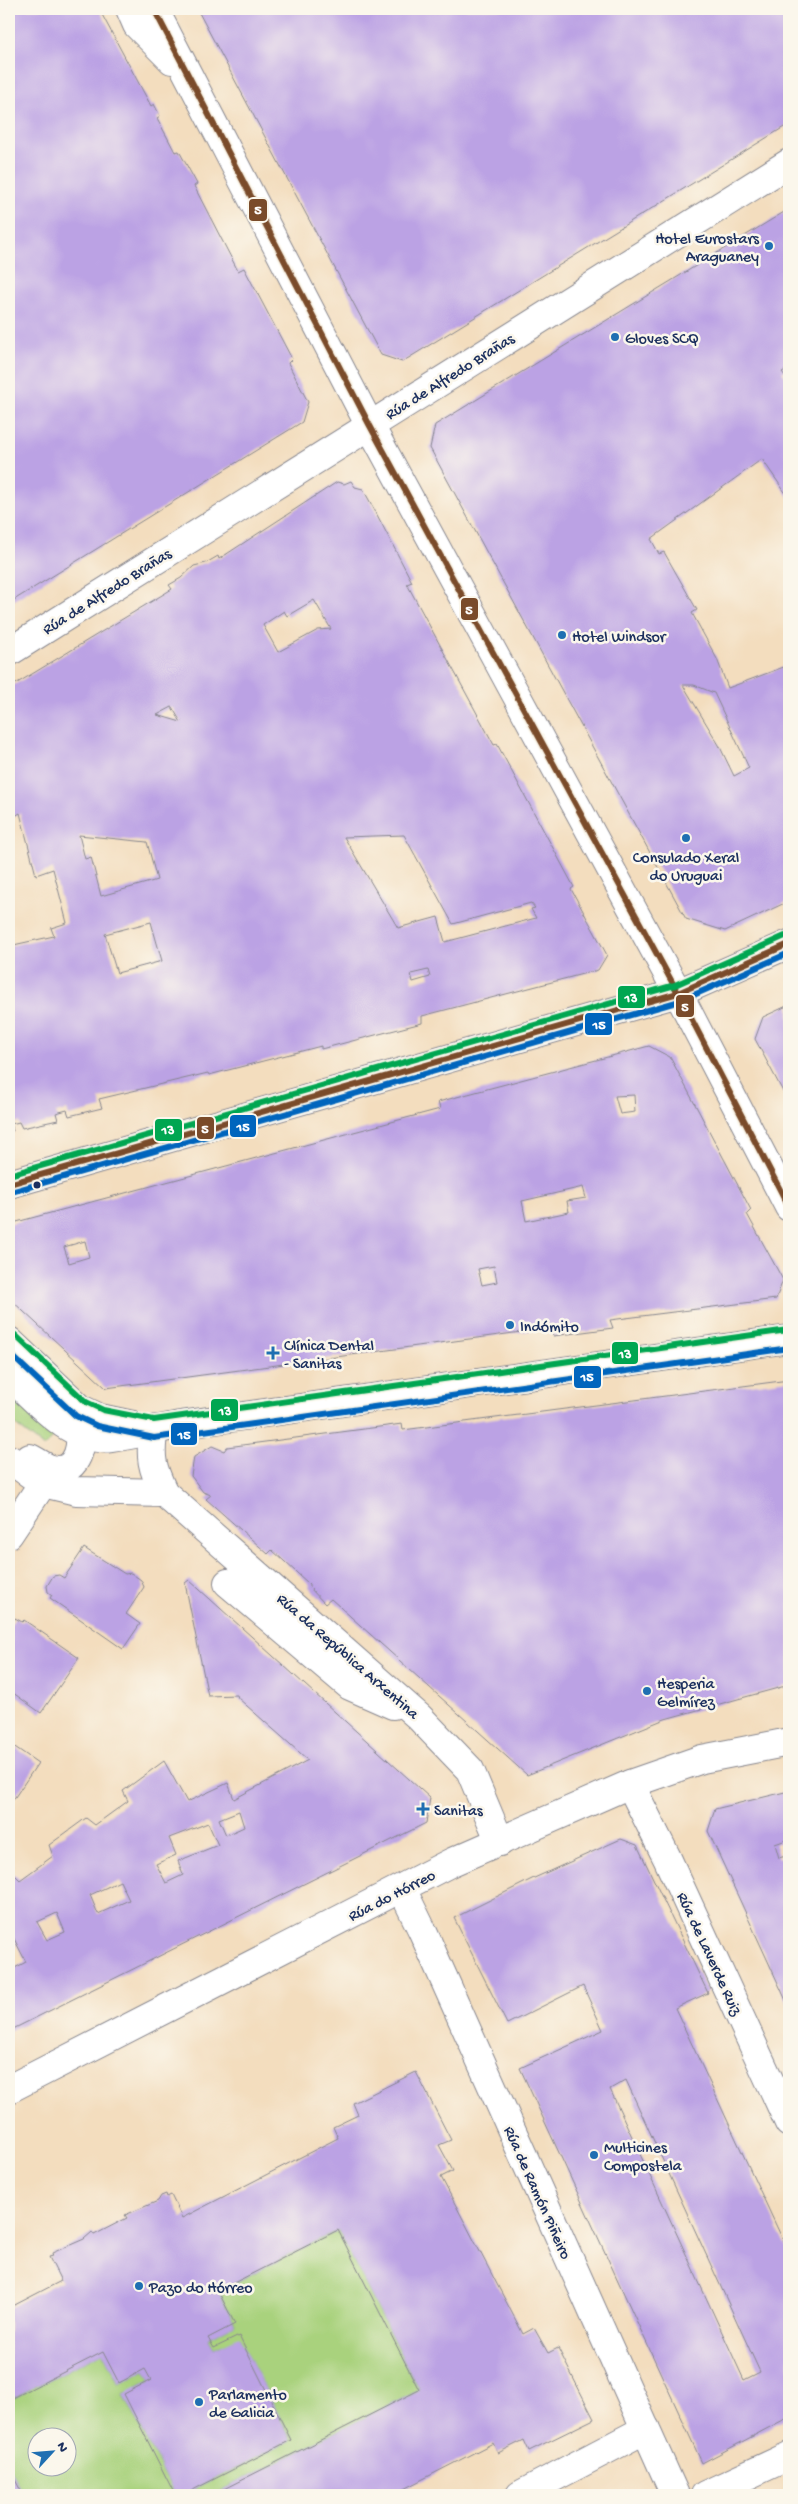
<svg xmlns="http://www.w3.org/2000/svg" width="798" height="2504" font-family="'Gochi Hand',sans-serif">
<rect width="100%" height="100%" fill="#fbf7ec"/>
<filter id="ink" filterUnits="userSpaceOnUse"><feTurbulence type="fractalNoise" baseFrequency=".02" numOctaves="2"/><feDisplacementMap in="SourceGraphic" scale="10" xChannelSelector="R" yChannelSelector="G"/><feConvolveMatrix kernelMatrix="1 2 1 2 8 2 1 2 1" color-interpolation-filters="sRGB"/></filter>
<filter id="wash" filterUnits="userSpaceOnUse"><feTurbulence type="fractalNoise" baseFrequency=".0096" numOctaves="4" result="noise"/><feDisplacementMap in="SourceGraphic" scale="20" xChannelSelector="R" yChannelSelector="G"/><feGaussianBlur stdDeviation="1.12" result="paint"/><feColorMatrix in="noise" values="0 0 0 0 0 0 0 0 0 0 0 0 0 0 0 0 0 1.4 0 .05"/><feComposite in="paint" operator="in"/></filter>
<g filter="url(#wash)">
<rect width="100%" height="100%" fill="#f3ddbe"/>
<g fill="#a9d27d" stroke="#62806e" fill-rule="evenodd">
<polygon points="9,1388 57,1434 44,1447 9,1420"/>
<polygon points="338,2230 419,2390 212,2495 183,2495 291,2440 239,2337 214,2348 208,2338 235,2324 218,2291"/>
<path d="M 103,2352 L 119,2383 L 145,2369 L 151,2380 L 124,2394 L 175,2495 L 23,2495 L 9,2468 L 9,2400 ZM 38,2436 L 68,2436 L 68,2466 L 38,2466 Z"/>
</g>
<g id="blocks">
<g fill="#bba2e4" fill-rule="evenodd">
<polygon points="9,9 99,9 151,106 154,104 160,116 157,118 175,152 179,151 197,184 194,186 238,271 244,268 292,359 288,363 308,402 302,422 9,603"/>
<polygon points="197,9 789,9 789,124 402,362 381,355"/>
<path d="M 789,209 L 789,368 L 782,372 L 789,381 L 789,498 L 762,459 L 651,539 L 659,554 L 664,552 L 697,610 L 692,613 L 717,659 L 728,688 L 789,665 L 789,901 L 725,931 L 686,919 L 430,448 L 435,425 ZM 683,685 L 694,685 L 714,693 L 749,768 L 734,776 L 719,745 Z"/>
<path d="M 351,481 L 355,487 L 363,489 L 374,509 L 412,582 L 407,584 L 494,745 L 497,744 L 574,887 L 571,889 L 607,955 L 598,970 L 422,1016 L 422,1023 L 321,1049 L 321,1046 L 209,1075 L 208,1073 L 99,1099 L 102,1108 L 69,1116 L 67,1110 L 56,1113 L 58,1120 L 22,1128 L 19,1122 L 11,1124 L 13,1131 L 9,1132 L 9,946 L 54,936 L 51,928 L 67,923 L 53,869 L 36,875 L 20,813 L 9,820 L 9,688 L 172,589 L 169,585 L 181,578 L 194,566 L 206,563 L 218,556 L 219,559 L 337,482 L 344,484 ZM 314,600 L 331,629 L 318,630 L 278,652 L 263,625 L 284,611 L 287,616 ZM 172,707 L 181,722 L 157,715 ZM 79,835 L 147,842 L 157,880 L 101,896 L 91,857 L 85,859 ZM 404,835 L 453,924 L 531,903 L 535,908 L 531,909 L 536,918 L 445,942 L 438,917 L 398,928 L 344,837 ZM 151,922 L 162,961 L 117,973 L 105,934 ZM 428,970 L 430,977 L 413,982 L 411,974 Z"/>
<polygon points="789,1005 789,1103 755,1039 763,1017"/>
<path d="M 649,1046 L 670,1057 L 751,1210 L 747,1214 L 783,1280 L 776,1299 L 610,1320 L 613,1328 L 553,1336 L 551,1328 L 106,1388 L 9,1298 L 9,1224 L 440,1109 L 438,1102 ZM 634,1095 L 635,1112 L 620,1114 L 615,1096 ZM 583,1187 L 586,1198 L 567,1201 L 569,1212 L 526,1221 L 522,1201 ZM 85,1241 L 89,1257 L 69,1263 L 64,1247 ZM 494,1266 L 497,1282 L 482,1285 L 478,1269 Z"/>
<polygon points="789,1380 789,1685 665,1719 527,1775 331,1599 325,1604 309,1587 309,1584 272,1550 268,1554 206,1499 211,1495 203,1492 191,1476 194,1457 212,1446 224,1451 227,1447 402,1424 403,1430"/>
<polygon points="84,1548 125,1574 131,1573 141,1580 144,1587 126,1614 140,1624 123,1649 50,1598 52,1595 48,1592 47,1586 53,1576 59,1575 64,1578"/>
<path d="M 189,1580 L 430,1798 L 426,1823 L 9,2031 L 9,1971 L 26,1962 L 9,1929 L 9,1874 L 12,1872 L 20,1880 L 53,1856 L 49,1845 L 86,1818 L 95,1825 L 128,1801 L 123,1791 L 164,1761 L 187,1802 L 228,1783 L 234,1799 L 308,1760 L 238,1698 L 237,1695 L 208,1696 L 185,1583 ZM 239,1811 L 244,1827 L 226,1835 L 219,1819 ZM 208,1823 L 218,1845 L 178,1861 L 183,1875 L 166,1883 L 156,1864 L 176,1855 L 169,1838 ZM 120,1881 L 129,1900 L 98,1914 L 90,1895 ZM 57,1913 L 65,1932 L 47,1940 L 37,1922 Z"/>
<polygon points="15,1618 22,1622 24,1620 79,1658 41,1713 9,1690 9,1671 12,1666 9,1664 9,1643 12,1638 9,1635 9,1628"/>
<polygon points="9,1743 38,1763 13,1800 9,1798"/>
<polygon points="789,1791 789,1839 775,1844 779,1858 789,1855 789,1893 787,1894 789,1904 789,2007 708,1831 715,1809"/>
<path d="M 621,1839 L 637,1845 L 708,1993 L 675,2008 L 789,2253 L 789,2417 L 702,2463 L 520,2068 L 603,2030 L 583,1986 L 507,2024 L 454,1918 L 532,1879 ZM 626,2080 L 760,2372 L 744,2380 L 610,2089 Z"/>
<polygon points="416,2072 451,2140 439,2145 453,2171 441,2177 523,2334 534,2328 548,2353 558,2348 594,2419 529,2451 524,2440 498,2453 493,2443 392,2495 212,2495 419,2390 338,2230 218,2291 235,2324 208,2338 214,2348 239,2336 291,2440 183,2495 175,2495 124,2394 151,2380 145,2369 119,2383 103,2352 9,2400 9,2308 61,2281 49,2257 53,2256 52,2253 84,2239 92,2232 94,2235 127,2218 125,2215 158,2201 161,2196 166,2194 167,2197 171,2195 182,2218 338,2138 333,2127 358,2115 353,2103"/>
<polygon points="9,2468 23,2495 9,2495"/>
</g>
</g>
</g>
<g filter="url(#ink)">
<use href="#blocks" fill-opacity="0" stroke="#87868e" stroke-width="1"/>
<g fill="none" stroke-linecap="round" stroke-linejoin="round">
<defs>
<g id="minor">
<polyline points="130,9 137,25 172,60"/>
<polyline points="154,9 369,424 678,993 789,1207"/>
<polyline points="9,652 789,163"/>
<polyline points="9,1184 678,993 789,944"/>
<polyline points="9,1341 81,1409 100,1418 133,1425"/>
<path d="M 9,1375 C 36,1400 71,1443 111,1438 C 134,1435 157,1429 180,1425 L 789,1339"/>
<path d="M 154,1429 C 149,1457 152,1468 164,1493 L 419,1717 L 470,1770 L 500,1842"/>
<path d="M 30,1458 C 36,1461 42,1465 48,1468 C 73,1477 82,1453 80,1433"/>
<polyline points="9,1459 43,1483 76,1491 164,1493"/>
<polyline points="9,1534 43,1483"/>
<polyline points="228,1583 350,1686 393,1705"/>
<polyline points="630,1784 667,1858 789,2123"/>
<polyline points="402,1889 423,1932 675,2495"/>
<polyline points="9,2089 452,1862 630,1784 702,1759 789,1742"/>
<polyline points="520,2495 646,2429"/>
<polyline points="705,2495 789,2456"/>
</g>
</defs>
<use href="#minor" stroke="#87868e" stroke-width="30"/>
<use href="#minor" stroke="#fff" stroke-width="28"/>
<defs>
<g id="bus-1">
<polyline points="154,9 369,424 678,993 789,1207"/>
<polyline points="9,1184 678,993 789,944"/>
</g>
<g id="bus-2">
<polyline points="11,1192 680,1001 789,953"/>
<polyline points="9,1353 76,1416 97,1426 154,1438 789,1348"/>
</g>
<g id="bus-3">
<polyline points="9,1175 675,985 785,936"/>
<polyline points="15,1335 86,1402 103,1410 154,1420 788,1330"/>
</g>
</defs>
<use href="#bus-1" stroke="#fbf7ec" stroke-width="10"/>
<use href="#bus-2" stroke="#fbf7ec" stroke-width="10"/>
<use href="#bus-3" stroke="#fbf7ec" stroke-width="10"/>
<use href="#bus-1" stroke="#7a4b2a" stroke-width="6"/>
<use href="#bus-2" stroke="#0065bd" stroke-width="6"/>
<use href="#bus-3" stroke="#00a651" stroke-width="6"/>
</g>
</g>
<g fill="#1f6fb2" stroke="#fbf7ec" stroke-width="2">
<circle cx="769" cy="246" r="5"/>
<circle cx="615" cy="337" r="5"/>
<circle cx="562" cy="635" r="5"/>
<circle cx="686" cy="838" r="5"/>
<circle cx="510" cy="1325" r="5"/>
<path d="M270.5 1345.5h5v5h5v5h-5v5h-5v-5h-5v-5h5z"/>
<circle cx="647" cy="1691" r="5"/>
<path d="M420.5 1801.5h5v5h5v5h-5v5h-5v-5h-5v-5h5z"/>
<circle cx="594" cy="2155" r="5"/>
<circle cx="139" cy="2286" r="5"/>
<circle cx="199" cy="2402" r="5"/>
</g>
<circle fill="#1b2f5e" stroke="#fbf7ec" stroke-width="2" cx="37" cy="1185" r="4.5"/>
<g text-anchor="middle" stroke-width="5" stroke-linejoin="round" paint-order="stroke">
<g font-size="16" fill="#1b2f5e" stroke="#fbf7ec" text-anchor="start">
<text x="759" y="243" text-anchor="end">Hotel Eurostars<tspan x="759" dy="18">Araguaney</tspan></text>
<text x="625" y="343">Gloves SCQ</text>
<text x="572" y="641">Hotel Windsor</text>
<text x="686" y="862" text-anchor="middle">Consulado Xeral<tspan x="686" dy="18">do Uruguai</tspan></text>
<text x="520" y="1331">Indómito</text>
<text x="284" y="1350">Clínica Dental<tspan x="284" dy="18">- Sanitas</tspan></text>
<text x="657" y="1688">Hesperia<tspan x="657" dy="18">Gelmírez</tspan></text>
<text x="434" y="1815">Sanitas</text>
<text x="604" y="2152">Multicines<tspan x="604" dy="18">Compostela</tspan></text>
<text x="149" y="2292">Pazo do Hórreo</text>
<text x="209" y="2399">Parlamento<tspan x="209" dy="18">de Galicia</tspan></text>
</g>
<g font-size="16" fill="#1b2f5e" stroke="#fbf7ec">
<text transform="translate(449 375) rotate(-32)" y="6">Rúa de Alfredo Brañas</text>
<text transform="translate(106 590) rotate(-32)" y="6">Rúa de Alfredo Brañas</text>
<text transform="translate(349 1655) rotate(41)" y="6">Rúa da República Arxentina</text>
<text transform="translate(391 1894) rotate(-27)" y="6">Rúa do Hórreo</text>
<text transform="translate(711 1953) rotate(65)" y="6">Rúa de Laverde Ruiz</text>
<text transform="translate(539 2192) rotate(66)" y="6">Rúa de Ramón Piñeiro</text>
</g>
</g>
<g stroke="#fbf7ec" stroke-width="2">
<rect x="248" y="198" width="20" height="24" rx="5" fill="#7a4b2a"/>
<rect x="460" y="597" width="19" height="24" rx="5" fill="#7a4b2a"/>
<rect x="617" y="985" width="29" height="24" rx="5" fill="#00a651"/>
<rect x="675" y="994" width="20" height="24" rx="5" fill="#7a4b2a"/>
<rect x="584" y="1012" width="29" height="24" rx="5" fill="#0065bd"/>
<rect x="229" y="1114" width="28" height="24" rx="5" fill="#0065bd"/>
<rect x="196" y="1116" width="19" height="24" rx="5" fill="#7a4b2a"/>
<rect x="154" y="1118" width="29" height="24" rx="5" fill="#00a651"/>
<rect x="611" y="1341" width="28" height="24" rx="5" fill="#00a651"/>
<rect x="573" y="1365" width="29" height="24" rx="5" fill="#0065bd"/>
<rect x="210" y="1398" width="29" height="24" rx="5" fill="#00a651"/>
<rect x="170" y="1422" width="28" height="24" rx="5" fill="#0065bd"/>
</g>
<g font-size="14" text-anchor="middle" font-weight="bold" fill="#fff">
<text x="258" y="214">5</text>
<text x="469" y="614">5</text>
<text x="631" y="1002">13</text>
<text x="685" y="1011">5</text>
<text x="599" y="1029">15</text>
<text x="243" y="1131">15</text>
<text x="205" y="1133">5</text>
<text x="168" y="1134">13</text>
<text x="625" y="1358">13</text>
<text x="587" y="1381">15</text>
<text x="225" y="1415">13</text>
<text x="184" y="1439">15</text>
</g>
<rect width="798" height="2504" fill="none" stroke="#fbf7ec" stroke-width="30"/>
<g transform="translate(52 2452) rotate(64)"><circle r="24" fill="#fbf7ec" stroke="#a1a7b3"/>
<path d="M0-4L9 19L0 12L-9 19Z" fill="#1f6fb2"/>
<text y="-8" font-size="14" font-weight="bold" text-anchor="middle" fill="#1b2f5e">N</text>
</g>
</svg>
